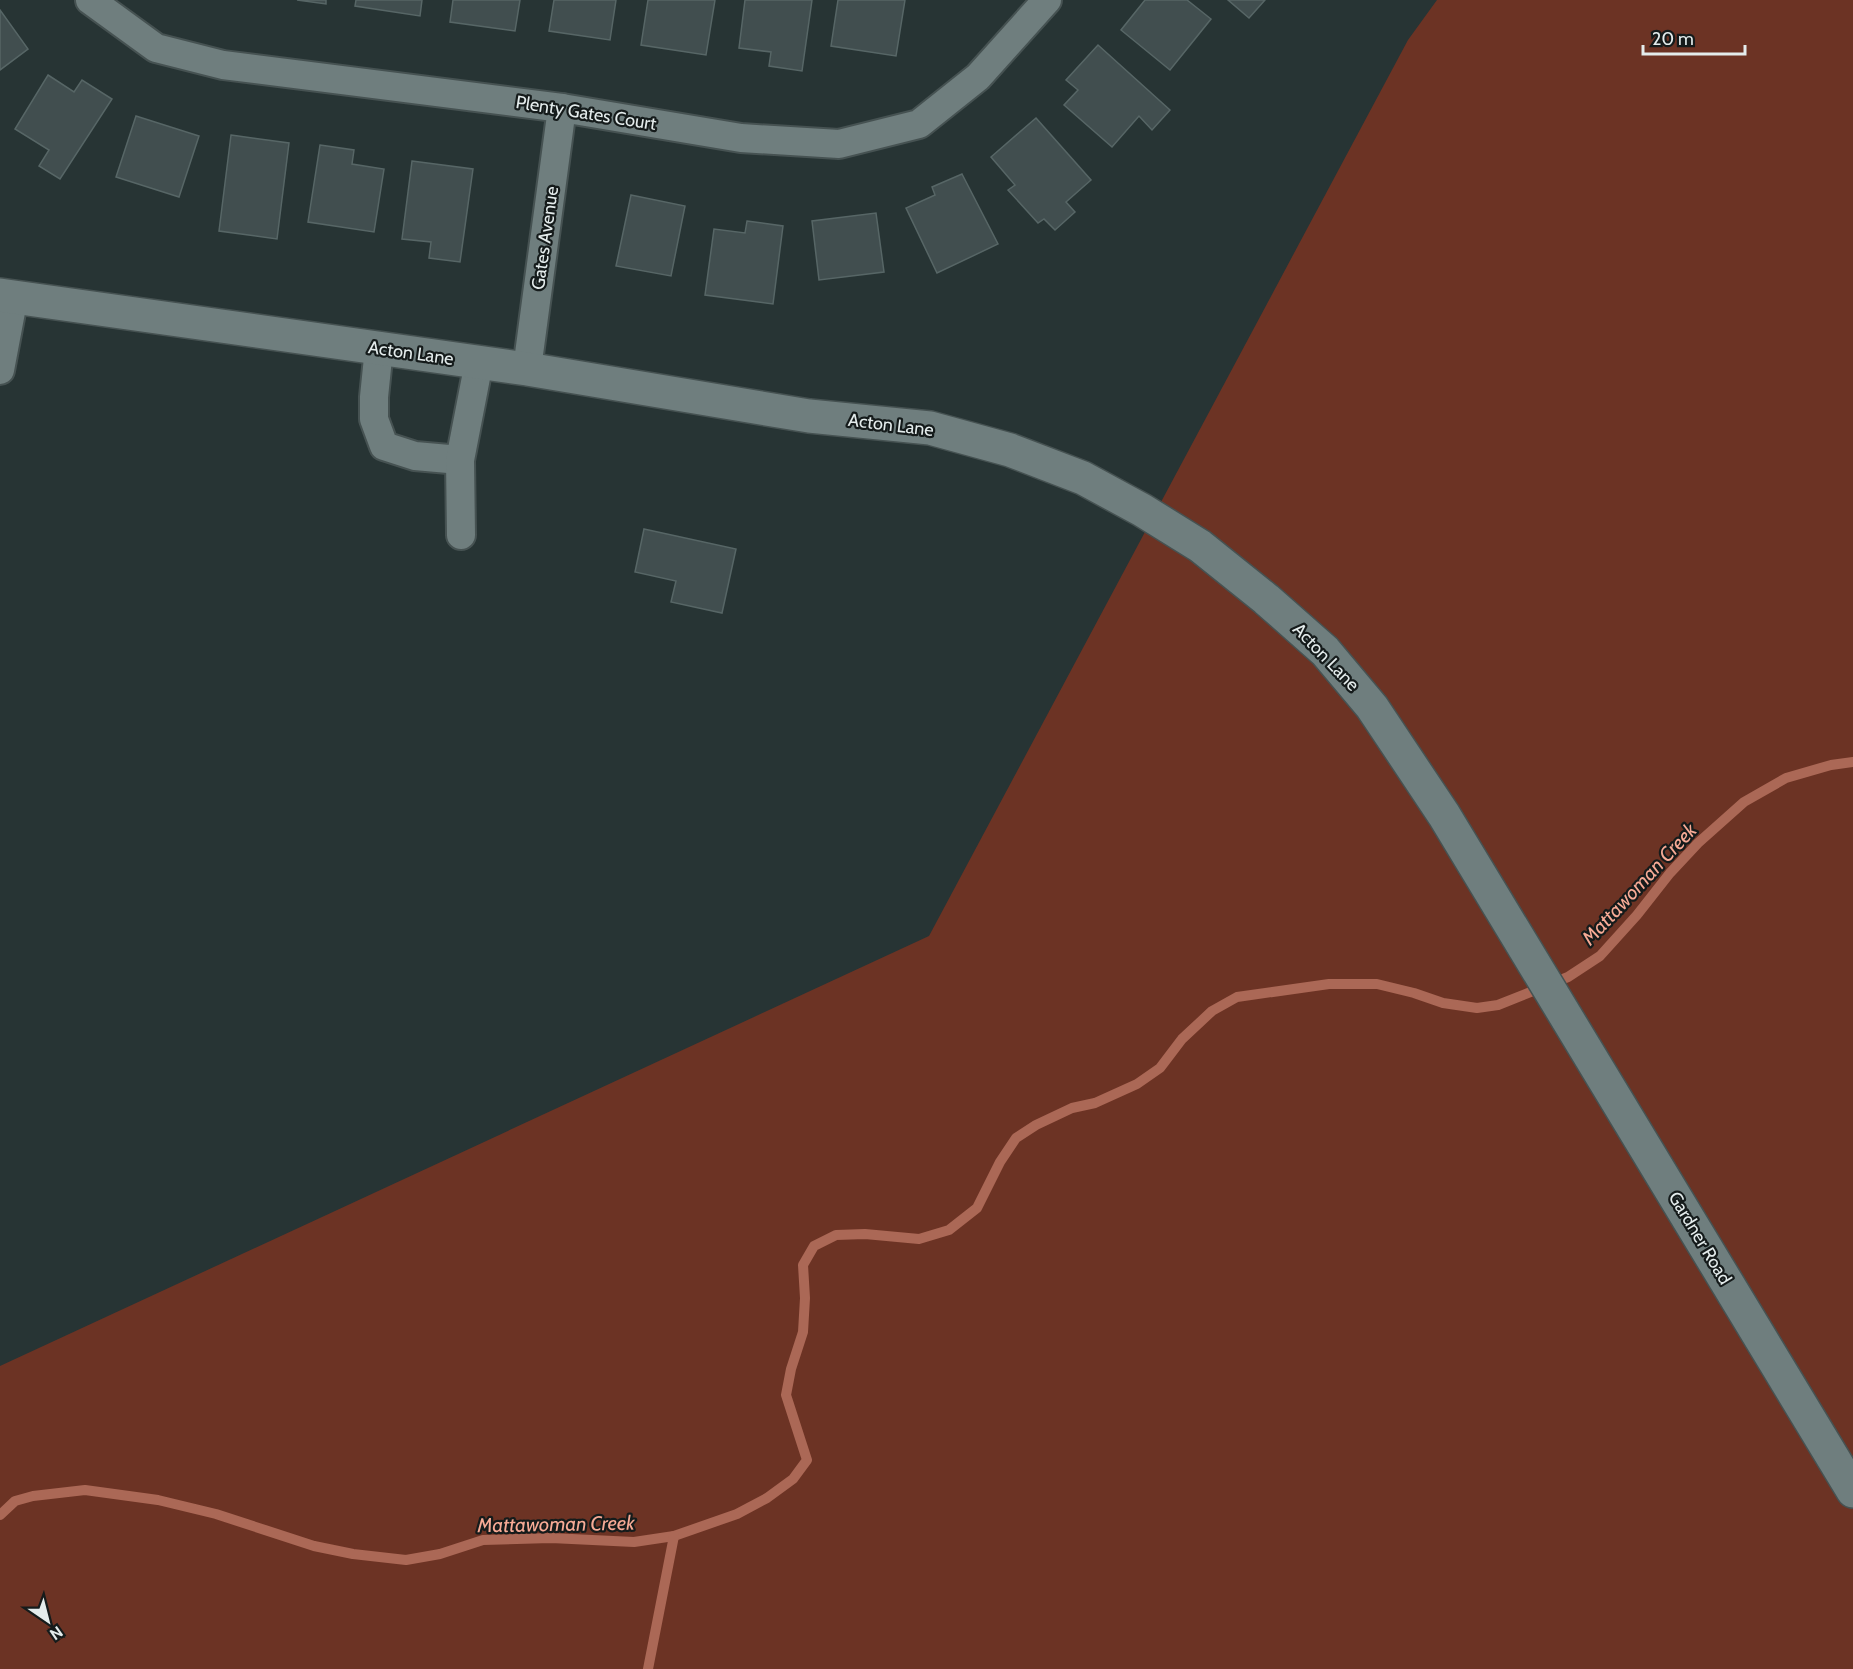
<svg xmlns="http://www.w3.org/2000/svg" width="1853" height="1669" font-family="Cabin,sans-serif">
<rect width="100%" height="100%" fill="#273434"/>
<polygon fill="#6c3324" points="1437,0 1853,0 1853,1669 0,1669 0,1366 929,936 1408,40"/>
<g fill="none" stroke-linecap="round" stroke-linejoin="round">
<g stroke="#ab6856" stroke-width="10">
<polyline points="0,1515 15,1501 33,1496 85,1490 158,1500 216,1514 314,1546 353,1554 406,1560 440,1554 483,1540 551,1538 634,1542 674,1536 737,1514 767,1498 793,1479 807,1460 786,1395 791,1369 803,1332 805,1298 803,1265 814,1246 836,1235 865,1234 919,1239 949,1230 977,1208 1000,1162 1016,1138 1036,1125 1072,1108 1095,1103 1137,1084 1160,1068 1182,1039 1212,1011 1237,997 1329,984 1377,984 1414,993 1443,1003 1477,1008 1498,1005 1568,977 1600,956 1637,915 1670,873 1698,843 1744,802 1786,778 1831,765 1853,762"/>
<polyline points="648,1669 674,1536"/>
</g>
</g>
<g fill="#414e4f" stroke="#576666" stroke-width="1.5">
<polygon points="297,0 326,0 326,4"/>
<polygon points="356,0 422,0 420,16 355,6"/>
<polygon points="453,0 520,0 515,31 450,22"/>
<polygon points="554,0 616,0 610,40 549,31"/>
<polygon points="648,0 715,0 706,55 641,45"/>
<polygon points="745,0 812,0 802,71 769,66 771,52 739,48"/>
<polygon points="838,0 905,0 896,56 831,46"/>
<polygon points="1145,0 1187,0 1211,19 1170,70 1121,30"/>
<polygon points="1228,0 1265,0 1249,18"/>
<polygon points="0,10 28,49 0,70"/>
<polygon points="1098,45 1170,110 1152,130 1139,116 1112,147 1064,105 1078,90 1066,80"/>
<polygon points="48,75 74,92 82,80 112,99 60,179 39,166 49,150 15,129"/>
<polygon points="136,116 199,136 179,197 116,177"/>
<polygon points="1036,118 1091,180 1066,202 1075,212 1055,230 1044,219 1038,223 1008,190 1015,185 991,157"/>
<polygon points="231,135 289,143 277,239 219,231"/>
<polygon points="320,145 354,150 352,164 384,169 374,232 308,222"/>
<polygon points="412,161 473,169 460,262 429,258 431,242 402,239"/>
<polygon points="962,174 998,244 937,273 906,208 935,195 932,187"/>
<polygon points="631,195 685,206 671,276 616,266"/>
<polygon points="876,213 884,272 819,280 812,221"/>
<polygon points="747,221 783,226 773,304 705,295 714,229 745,233"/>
<polygon points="644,529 736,549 722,613 671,602 676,581 635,572"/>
</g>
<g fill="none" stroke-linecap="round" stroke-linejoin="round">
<defs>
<g id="street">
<polyline points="90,0 156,48 223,65 562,108 741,138 839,144 919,124 978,77 1047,0"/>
<polyline points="379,348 374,397 374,419 384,446 415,456 460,460"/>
<polyline points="527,369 562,108"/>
<polyline points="0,370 14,296"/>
<polyline points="461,535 460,460 479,362"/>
</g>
<polyline id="secondary" points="0,295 527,369 809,416 930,428 1010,450 1083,478 1142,510 1200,546 1266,599 1325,651 1372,707 1444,815 1853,1491"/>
</defs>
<use href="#street" stroke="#465252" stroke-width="32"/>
<use href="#secondary" stroke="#465252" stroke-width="36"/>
<use href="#street" stroke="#6f7e7e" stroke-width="28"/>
<use href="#secondary" stroke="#6f7e7e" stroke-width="33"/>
</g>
<g text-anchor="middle" stroke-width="4.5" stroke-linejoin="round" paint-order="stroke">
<g font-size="18" fill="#e4ecec" stroke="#151b1b">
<text transform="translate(586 113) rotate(9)" y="6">Plenty Gates Court</text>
<text transform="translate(545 238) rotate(-82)" y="6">Gates Avenue</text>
<text transform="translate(411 353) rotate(8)" y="6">Acton Lane</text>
<text transform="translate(891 425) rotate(7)" y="6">Acton Lane</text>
<text transform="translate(1326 657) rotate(46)" y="6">Acton Lane</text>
<text transform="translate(1700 1238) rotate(59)" y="6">Gardner Road</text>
</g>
<g font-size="20" font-style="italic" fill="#f8ab96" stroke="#151b1b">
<text transform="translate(1639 884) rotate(-47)" y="7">Mattawoman Creek</text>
<text transform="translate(556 1524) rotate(-1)" y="7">Mattawoman Creek</text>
</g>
</g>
<g transform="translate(48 1621) rotate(145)" stroke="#151b1b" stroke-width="4.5" paint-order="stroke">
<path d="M0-4.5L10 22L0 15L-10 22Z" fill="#e4ecec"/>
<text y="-9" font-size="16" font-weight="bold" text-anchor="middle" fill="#e4ecec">N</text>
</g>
<path d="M1643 45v9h102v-9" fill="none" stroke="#e4ecec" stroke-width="3"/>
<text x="1652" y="45" font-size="18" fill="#e4ecec" stroke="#151b1b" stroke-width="4.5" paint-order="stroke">20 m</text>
</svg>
